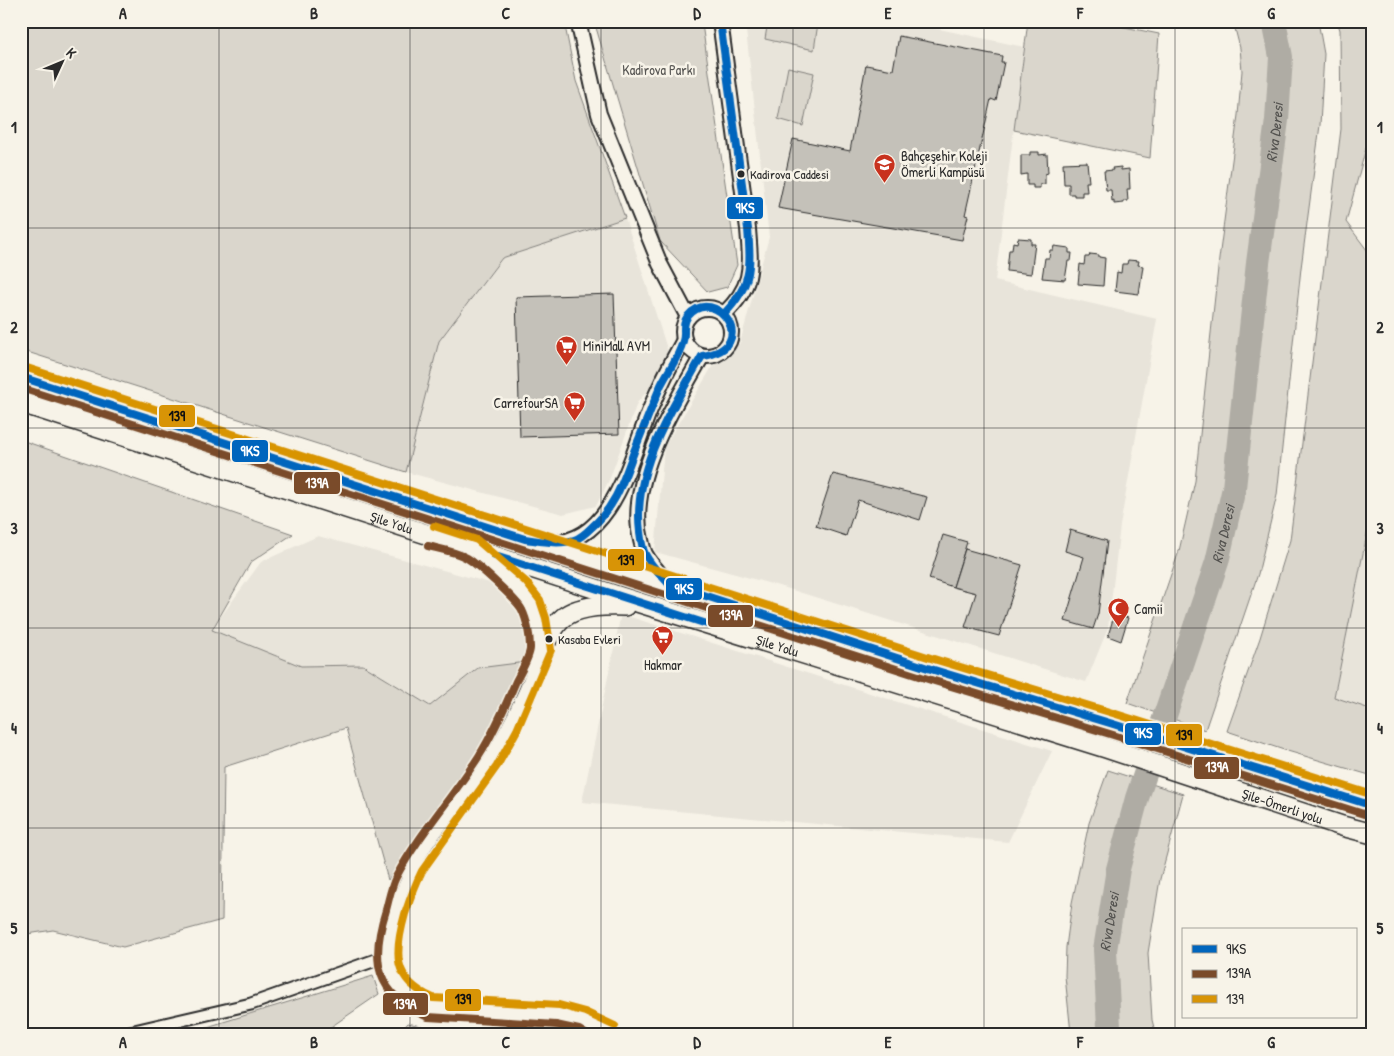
<svg xmlns="http://www.w3.org/2000/svg" width="1394" height="1056" font-family="'Patrick Hand',sans-serif">
<rect width="100%" height="100%" fill="#f7f3e8"/>
<filter id="ink" filterUnits="userSpaceOnUse"><feTurbulence type="fractalNoise" baseFrequency=".02" numOctaves="2"/><feDisplacementMap in="SourceGraphic" scale="10" xChannelSelector="R" yChannelSelector="G"/><feConvolveMatrix kernelMatrix="1 2 1 2 8 2 1 2 1" color-interpolation-filters="sRGB"/></filter>
<g filter="url(#ink)">
<g fill="#e8e4da">
<polygon points="745,21 901,21 1024,47 995,281 1157,319 1120,526 1108,628 1086,682 786,588 655,552 664,447 712,367 740,343 769,237"/>
<polygon points="625,218 669,355 668,366 637,403 610,478 596,506 563,514 406,472 439,341 502,258"/>
<polygon points="1373,504 1373,710 1334,697"/>
<polygon points="318,536 501,586 532,626 526,662 478,668 430,706 363,665 301,666 211,630 261,562"/>
<polygon points="621,614 1052,751 1008,842 582,802"/>
</g>
<g fill="#dad6cc" stroke="#82807c">
<polygon points="21,21 564,21 576,81 625,218 502,258 439,341 406,472 21,350"/>
<polygon points="594,21 699,21 702,24 737,265 727,287 708,292 660,241"/>
<polygon points="768,21 810,21 818,23 814,50 765,39"/>
<polygon points="1028,21 1095,21 1159,34 1150,158 1014,130"/>
<polygon points="1233,21 1318,21 1324,54 1320,125 1301,268 1277,495 1258,574 1205,730 1127,703 1179,551 1195,481 1219,259 1238,115 1242,71 1240,48"/>
<polygon points="1337,21 1373,21 1373,122 1346,222 1373,258 1373,504 1334,697 1373,710 1373,776 1284,750 1227,731 1260,638 1290,540 1341,129 1340,30"/>
<polygon points="788,67 814,73 803,126 778,119"/>
<polygon points="21,440 293,534 251,562 212,630 301,666 363,665 430,706 478,668 526,662 486,746 388,880 346,728 224,767 222,920 123,947 53,930 21,935"/>
<polygon points="1108,770 1183,794 1160,879 1148,953 1152,1020 1156,1035 1071,1035 1071,1033 1065,976 1066,947 1072,903 1089,823"/>
<polygon points="373,976 379,994 319,1035 181,1035"/>
<polygon points="408,1023 436,1030 567,1035 397,1035"/>
</g>
<g fill="none" stroke-linecap="round" stroke-linejoin="round">
<path stroke="#afaca4" stroke-width="24" id="s1" d="M 1111,1035 L 1109,1027 L 1105,950 L 1118,869 L 1137,798 L 1217,562 L 1234,488 L 1258,263 L 1277,120 L 1281,57 L 1274,21"/>
</g>
<g fill="#c4c1b9" stroke="#2b2b2b">
<polygon points="899,36 1002,56 1001,62 1004,62 996,101 991,99 965,215 968,216 962,240 778,208 793,139 850,151 866,65 893,70"/>
<polygon points="1030,152 1039,152 1039,155 1047,154 1048,173 1045,174 1045,184 1040,184 1040,188 1033,188 1033,185 1027,185 1027,174 1021,175 1021,155 1030,155"/>
<polygon points="1087,162 1089,182 1086,182 1087,192 1082,192 1082,196 1074,196 1074,194 1069,194 1069,184 1064,184 1063,163"/>
<polygon points="1121,167 1121,170 1129,169 1130,189 1127,189 1128,201 1124,201 1124,203 1114,204 1114,200 1112,201 1111,190 1106,190 1104,171 1113,170 1112,168"/>
<polygon points="1018,238 1031,239 1031,244 1035,244 1031,274 1007,271 1009,250 1012,250 1013,242 1017,243"/>
<polygon points="1054,246 1069,248 1069,253 1072,253 1071,261 1068,261 1065,280 1042,278 1045,258 1049,258 1050,250 1053,250"/>
<polygon points="1090,254 1099,255 1099,257 1105,258 1103,286 1078,284 1080,264 1084,265 1085,257 1089,257"/>
<polygon points="1128,260 1139,261 1138,265 1143,266 1139,294 1115,291 1117,272 1121,273 1122,264 1127,264"/>
<polygon points="614,294 619,434 520,437 516,297"/>
<polygon points="833,474 927,497 920,520 858,500 846,536 816,526"/>
<polygon points="1070,530 1107,541 1098,614 1093,629 1065,621 1084,557 1065,551"/>
<polygon points="943,535 967,542 953,587 929,579"/>
<polygon points="965,549 1022,565 999,636 965,627 976,593 953,587"/>
<polygon points="1118,614 1128,618 1121,641 1108,636 1113,619 1116,619"/>
</g>
<g fill="none" stroke-linecap="round" stroke-linejoin="round">
<defs>
<g id="minor">
<path d="M 541,650 C 527,688 510,725 489,760 C 464,801 422,842 404,886 C 399,897 396,910 393,922 C 381,964 390,990 431,1008 L 558,1015 L 582,1021 L 611,1035"/>
<polyline points="117,1035 251,1004 387,956"/>
</g>
<g id="tertiary">
<polyline points="578,21 599,114 660,264 688,317"/>
<path d="M 720,21 L 748,229 C 751,268 754,286 724,314"/>
<circle cx="707" cy="332" r="24"/>
<path d="M 547,542 C 611,549 631,457 649,412 C 659,387 671,363 684,340"/>
<path d="M 669,584 C 661,575 651,565 645,554 C 643,550 642,544 641,540 C 626,482 674,405 702,356"/>
</g>
<g id="trunk">
<polyline points="21,377 934,670 1113,724 1373,806"/>
<path id="s2" d="M 21,401 L 34,407 L 621,597 L 1106,748 L 1342,826 L 1373,834"/>
<path d="M 479,555 C 496,569 519,584 531,604 C 538,617 539,635 541,650"/>
<path d="M 541,650 C 547,641 551,631 558,623 C 572,605 604,605 625,606"/>
</g>
</defs>
<use href="#minor" stroke="#2b2b2b" stroke-width="15"/>
<use href="#tertiary" stroke="#2b2b2b" stroke-width="18"/>
<use href="#trunk" stroke="#2b2b2b" stroke-width="22"/>
<use href="#minor" stroke="#f7f3e8" stroke-width="11"/>
<use href="#tertiary" stroke="#f7f3e8" stroke-width="14"/>
<use href="#trunk" stroke="#f7f3e8" stroke-width="19"/>
<defs>
<g id="bus-1">
<path d="M 720,21 L 748,229 C 751,268 752,285 724,314"/>
<path d="M 21,377 L 525,539 C 541,541 559,545 574,540 C 581,538 587,532 592,527 C 617,505 624,478 635,449 C 644,427 652,406 661,385 C 668,371 679,357 683,341 C 686,332 681,325 688,316 C 715,283 763,348 702,356 C 672,409 632,469 640,532 C 641,540 642,548 645,554 C 651,566 661,575 669,584 L 934,670 L 1113,724 L 1373,806"/>
<polyline points="495,556 707,624"/>
</g>
<g id="bus-2">
<polyline points="21,388 931,680 1110,734 1370,816"/>
<path d="M 428,546 C 440,549 457,552 467,558 C 477,564 518,601 522,610 C 527,620 530,636 530,647 C 531,655 520,673 516,681 C 505,707 494,732 479,756 C 453,797 419,834 396,877 C 391,887 389,899 386,910 C 370,960 375,995 428,1017 L 556,1025 L 579,1030 L 587,1035"/>
</g>
<g id="bus-3">
<polyline points="24,367 937,660 1116,714 1373,795"/>
<path d="M 434,526 L 477,540 L 526,582 L 540,600 L 546,618 L 551,650 L 517,730 L 497,766 L 422,871 C 415,885 410,899 405,914 C 394,953 392,980 433,998 L 559,1005 L 585,1012 L 615,1026"/>
</g>
</defs>
<use href="#bus-1" stroke="#f7f3e8" stroke-width="11"/>
<use href="#bus-2" stroke="#f7f3e8" stroke-width="11"/>
<use href="#bus-3" stroke="#f7f3e8" stroke-width="11"/>
<use href="#bus-1" stroke="#0065bd" stroke-width="8"/>
<use href="#bus-2" stroke="#7a4b2a" stroke-width="8"/>
<use href="#bus-3" stroke="#d89406" stroke-width="8"/>
</g>
</g>
<path fill="none" stroke="#2b2b2b" stroke-width="1" stroke-opacity="0.55" d="M 219,21 L 219,1035M 410,21 L 410,1035M 601,21 L 601,1035M 793,21 L 793,1035M 984,21 L 984,1035M 1175,21 L 1175,1035M 21,228 L 1373,228M 21,428 L 1373,428M 21,628 L 1373,628M 21,828 L 1373,828"/>
<defs>
<symbol id="school-pin" viewBox="-11 -11 22 30"><path d="M0 17L-7.5 6A9.5 9.5 0 1 1 7.5 6Z" fill="#c8321e" stroke="#f7f3e8"/><path d="M0-5L7-2L0 1L-7-2ZM-4 1L0 2.5L4 1V4Q0 6-4 4Z" fill="#fff"/></symbol>
<symbol id="supermarket-pin" viewBox="-11 -11 22 30"><path d="M0 17L-7.5 6A9.5 9.5 0 1 1 7.5 6Z" fill="#c8321e" stroke="#f7f3e8"/><path d="M-6-5.5h2.5l.6 2H6L4.5 2H-2.5L-4.4-4H-6ZM-1.5 3.2a1.3 1.3 0 1 0 .1 0ZM3 3.2a1.3 1.3 0 1 0 .1 0Z" fill="#fff"/></symbol>
<symbol id="mosque-pin" viewBox="-11 -11 22 30"><path d="M0 17L-7.5 6A9.5 9.5 0 1 1 7.5 6Z" fill="#c8321e" stroke="#f7f3e8"/><path d="M3.5-4.9A6 6 0 1 0 3.5 4.9A5 5 0 1 1 3.5-4.9Z" fill="#fff"/></symbol>
</defs>
<g fill-rule="evenodd">
<use href="#school-pin" x="872" y="152" width="25" height="34"/>
<use href="#supermarket-pin" x="554" y="334" width="25" height="34"/>
<use href="#supermarket-pin" x="562" y="390" width="25" height="34"/>
<use href="#mosque-pin" x="1106" y="596" width="25" height="34"/>
<use href="#supermarket-pin" x="650" y="624" width="25" height="34"/>
</g>
<g fill="#2b2b2b" stroke="#f7f3e8" stroke-width="2">
<circle cx="741" cy="174" r="4.5"/>
<circle cx="549" cy="639" r="4.5"/>
</g>
<g text-anchor="middle" stroke-width="5" stroke-linejoin="round" paint-order="stroke">
<g font-size="13" fill="#2b2b2b" stroke="#f7f3e8" text-anchor="start">
<text x="750" y="179">Kadirova Caddesi</text>
<text x="558" y="644">Kasaba Evleri</text>
</g>
<g font-size="14" fill="#575653" stroke="#f7f3e8">
<text x="659" y="75">Kadirova Parkı</text>
</g>
<g font-size="14" fill="#2b2b2b" stroke="#f7f3e8" text-anchor="start">
<text x="901" y="161">Bahçeşehir Koleji<tspan x="901" dy="16">Ömerli Kampüsü</tspan></text>
<text x="583" y="351">MiniMall AVM</text>
<text x="558" y="408" text-anchor="end">CarrefourSA</text>
<text x="1134" y="614">Camii</text>
<text x="663" y="670" text-anchor="middle">Hakmar</text>
</g>
<g font-size="14" fill="#2b2b2b" stroke="#f7f3e8">
<text dy="5" stroke="none"><textPath href="#s2" startOffset="390">Şile Yolu</textPath></text>
<text dy="5" stroke="none"><textPath href="#s2" startOffset="795">Şile Yolu</textPath></text>
<text dy="5" stroke="none"><textPath href="#s2" startOffset="1325">Şile-Ömerli yolu</textPath></text>
</g>
<g font-size="15" font-style="italic" fill="#53524f" stroke="#f7f3e8">
<text dy="5" stroke="none"><textPath href="#s1" startOffset="924">Riva Deresi</textPath></text>
<text dy="5" stroke="none"><textPath href="#s1" startOffset="519">Riva Deresi</textPath></text>
<text dy="5" stroke="none"><textPath href="#s1" startOffset="114">Riva Deresi</textPath></text>
</g>
</g>
<g stroke="#f7f3e8" stroke-width="2">
<rect x="726" y="196" width="38" height="24" rx="5" fill="#0065bd"/>
<rect x="158" y="404" width="38" height="24" rx="5" fill="#d89406"/>
<rect x="231" y="439" width="38" height="24" rx="5" fill="#0065bd"/>
<rect x="293" y="471" width="48" height="24" rx="5" fill="#7a4b2a"/>
<rect x="607" y="548" width="38" height="24" rx="5" fill="#d89406"/>
<rect x="665" y="577" width="38" height="24" rx="5" fill="#0065bd"/>
<rect x="707" y="604" width="47" height="24" rx="5" fill="#7a4b2a"/>
<rect x="1124" y="722" width="38" height="24" rx="5" fill="#0065bd"/>
<rect x="1165" y="723" width="38" height="24" rx="5" fill="#d89406"/>
<rect x="1193" y="756" width="47" height="24" rx="5" fill="#7a4b2a"/>
<rect x="444" y="988" width="38" height="24" rx="5" fill="#d89406"/>
<rect x="382" y="992" width="47" height="24" rx="5" fill="#7a4b2a"/>
</g>
<g font-size="14" text-anchor="middle" font-weight="bold" fill="#fff">
<text x="745" y="213">9KS</text>
<text x="250" y="456">9KS</text>
<text x="317" y="488">139A</text>
<text x="684" y="594">9KS</text>
<text x="731" y="620">139A</text>
<text x="1143" y="738">9KS</text>
<text x="1217" y="772">139A</text>
<text x="405" y="1009">139A</text>
</g>
<g font-size="14" text-anchor="middle" font-weight="bold" fill="#111">
<text x="177" y="421">139</text>
<text x="626" y="565">139</text>
<text x="1184" y="740">139</text>
<text x="463" y="1004">139</text>
</g>
<rect width="1394" height="1056" fill="none" stroke="#f7f3e8" stroke-width="55"/>
<rect x="1182" y="928" width="175" height="90" fill="#f7f3e8" stroke="#a5a39c"/>
<rect x="1192" y="945" width="25" height="8" fill="#0065bd" stroke="#a5a39c"/>
<text x="1226" y="954" font-size="15" fill="#2b2b2b">9KS</text>
<rect x="1192" y="970" width="25" height="8" fill="#7a4b2a" stroke="#a5a39c"/>
<text x="1226" y="978" font-size="15" fill="#2b2b2b">139A</text>
<rect x="1192" y="995" width="25" height="8" fill="#d89406" stroke="#a5a39c"/>
<text x="1226" y="1004" font-size="15" fill="#2b2b2b">139</text>
<g transform="translate(62 62) rotate(46)" stroke="#f7f3e8" stroke-width="4" paint-order="stroke">
<path d="M0-4L9 19L0 12L-9 19Z" fill="#2b2b2b"/>
<text y="-8" font-size="14" font-weight="bold" text-anchor="middle" fill="#2b2b2b">K</text>
</g>
<rect x="28" y="28" width="1338" height="1000" fill="none" stroke="#2b2b2b" stroke-width="2"/>
<g font-size="16" text-anchor="middle" font-weight="bold" fill="#2b2b2b">
<text x="123" y="19">A</text>
<text x="314" y="19">B</text>
<text x="506" y="19">C</text>
<text x="697" y="19">D</text>
<text x="888" y="19">E</text>
<text x="1080" y="19">F</text>
<text x="1271" y="19">G</text>
<text x="14" y="133">1</text>
<text x="1380" y="133">1</text>
<text x="14" y="333">2</text>
<text x="1380" y="333">2</text>
<text x="14" y="534">3</text>
<text x="1380" y="534">3</text>
<text x="14" y="734">4</text>
<text x="1380" y="734">4</text>
<text x="14" y="934">5</text>
<text x="1380" y="934">5</text>
<text x="123" y="1048">A</text>
<text x="314" y="1048">B</text>
<text x="506" y="1048">C</text>
<text x="697" y="1048">D</text>
<text x="888" y="1048">E</text>
<text x="1080" y="1048">F</text>
<text x="1271" y="1048">G</text>
</g>
</svg>
